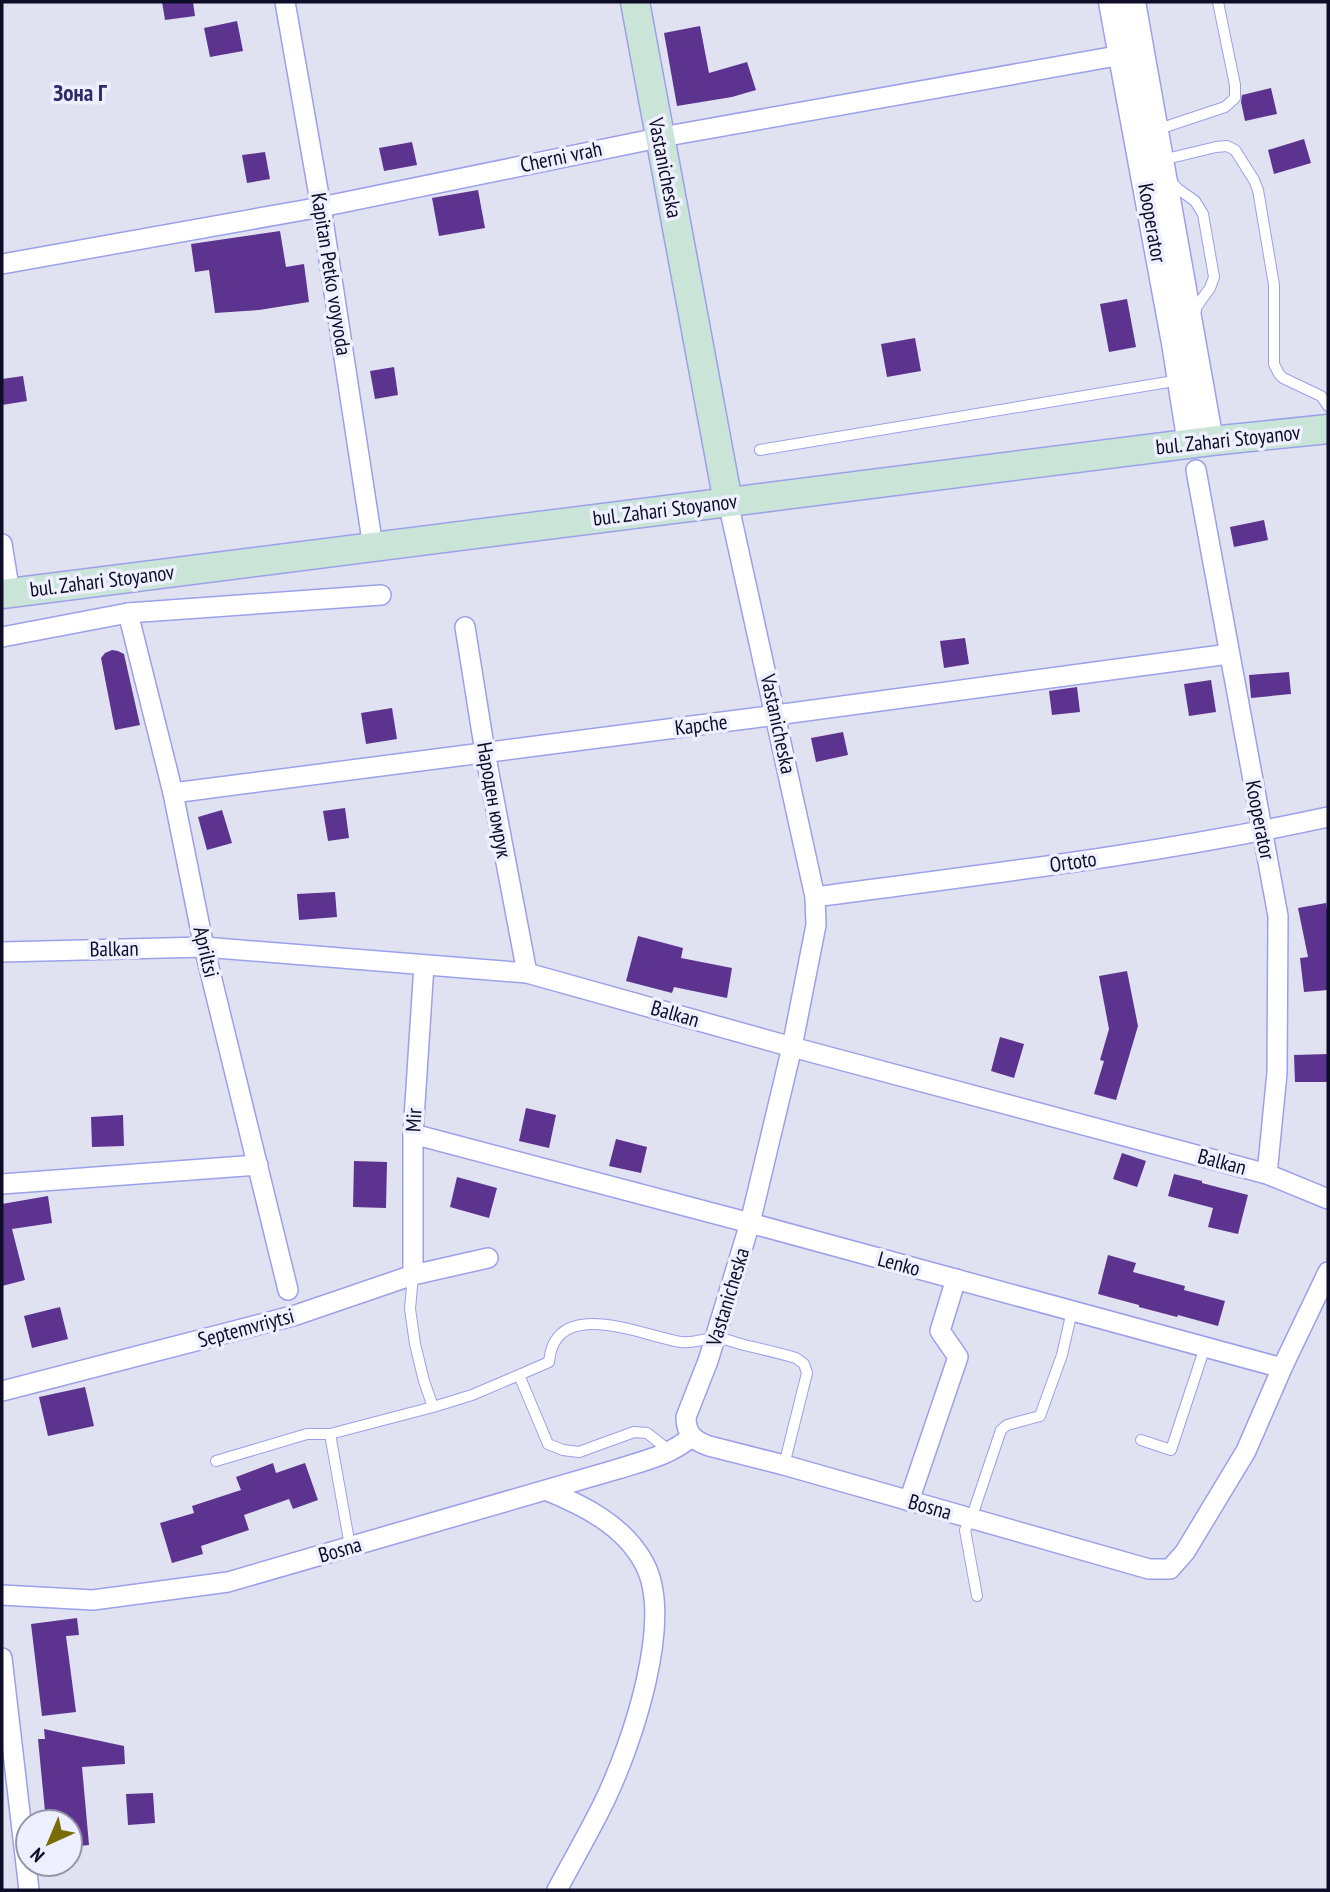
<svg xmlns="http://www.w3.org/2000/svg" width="1330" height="1892" font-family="'PT Sans Narrow',sans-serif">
<rect width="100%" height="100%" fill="#e0e2f2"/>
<g fill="#5c338f">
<polygon points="162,2 193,2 195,16 165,20"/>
<polygon points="237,21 243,51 210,57 204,28"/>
<polygon points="700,26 709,73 747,62 756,90 732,97 677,106 664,33"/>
<polygon points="1271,88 1277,114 1245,121 1241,102 1242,95"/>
<polygon points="1304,139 1311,163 1274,174 1268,150"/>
<polygon points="412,142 417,165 384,171 379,148"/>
<polygon points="265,152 270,179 247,183 242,155"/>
<polygon points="478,190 485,228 439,236 432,198"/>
<polygon points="280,231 286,267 304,264 309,302 259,310 215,313 209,270 195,272 191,244"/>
<polygon points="1127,299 1136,347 1109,352 1100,304"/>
<polygon points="915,338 921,371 887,377 881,344"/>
<polygon points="394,367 398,395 375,399 370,371"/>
<polygon points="23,376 27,401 2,405 2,379"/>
<polygon points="1264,520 1268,540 1234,547 1230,527"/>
<polygon points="965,638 969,664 944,668 940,641"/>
<polygon points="112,650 118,651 124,654 140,725 115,730 101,658 105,653"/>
<polygon points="1289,672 1291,694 1251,698 1249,675"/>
<polygon points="1211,680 1216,712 1189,716 1184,684"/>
<polygon points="1077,687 1080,712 1052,715 1049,691"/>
<polygon points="392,708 397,739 366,744 361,713"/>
<polygon points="843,732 848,755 816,762 811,738"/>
<polygon points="345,808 349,838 328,841 323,811"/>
<polygon points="222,810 232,843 207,850 198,817"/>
<polygon points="335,892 337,917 299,920 297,894"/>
<polygon points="1326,903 1328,916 1328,990 1304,992 1300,958 1308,957 1298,908"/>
<polygon points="638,936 683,948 681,958 732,968 727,998 674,987 672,993 626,981"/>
<polygon points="1127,971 1138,1026 1116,1100 1094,1094 1104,1061 1100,1060 1109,1029 1099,976"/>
<polygon points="1000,1037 1024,1044 1014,1078 991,1071"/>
<polygon points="1328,1054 1328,1082 1295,1082 1294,1055"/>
<polygon points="526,1108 556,1115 549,1148 519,1141"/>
<polygon points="123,1115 124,1146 92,1147 91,1117"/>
<polygon points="616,1139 647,1147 641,1173 609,1166"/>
<polygon points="1122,1153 1146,1161 1137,1187 1113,1179"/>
<polygon points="354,1161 387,1162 386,1208 353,1207"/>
<polygon points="1174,1174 1202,1181 1202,1183 1248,1195 1238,1234 1208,1227 1213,1208 1168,1196"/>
<polygon points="457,1177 497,1188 489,1218 450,1207"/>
<polygon points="48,1196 52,1223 12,1229 25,1280 2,1286 2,1204"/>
<polygon points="1108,1255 1136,1263 1133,1272 1185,1286 1184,1290 1225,1301 1218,1326 1178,1315 1177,1317 1139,1307 1139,1305 1098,1294"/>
<polygon points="60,1307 68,1339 32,1348 24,1316"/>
<polygon points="85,1387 94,1426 48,1436 39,1397"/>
<polygon points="273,1463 276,1473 305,1463 318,1500 293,1509 289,1499 244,1515 249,1530 201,1546 203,1554 172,1563 160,1523 194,1513 192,1506 241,1490 236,1477"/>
<polygon points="77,1618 79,1635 66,1636 76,1712 42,1716 31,1624"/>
<polygon points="44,1729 124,1746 125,1764 82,1767 89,1845 70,1847 70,1822 46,1822 38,1739 45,1739"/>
<polygon points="153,1793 155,1823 128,1825 126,1794"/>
</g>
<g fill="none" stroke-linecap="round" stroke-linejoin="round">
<defs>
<g id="service">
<polyline points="1156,130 1225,107 1235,98 1235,85 1218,2"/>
<polyline points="1162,160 1216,147 1227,146 1235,150 1254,180 1258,190 1274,285 1274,364 1279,374 1283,378 1321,396 1328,406"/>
<polyline points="1170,180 1178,189 1195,201 1203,214 1214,277 1210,288 1197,306 1195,313"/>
<polyline points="760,450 1180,380"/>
<polyline points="413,1275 410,1309 415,1344 424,1381 433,1407 472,1395 519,1375"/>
<polyline points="330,1434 350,1546"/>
<polyline points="1141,1440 1171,1450 1205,1347"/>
<path d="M 670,1451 L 647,1433 L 634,1432 L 579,1452 L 563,1450 L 548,1444 L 519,1375 L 549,1362 C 555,1295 643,1336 681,1342 C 695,1344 707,1337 718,1338 C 727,1339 736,1343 744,1345 C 761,1349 779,1353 796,1358 L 804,1364 L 807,1373 L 784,1465"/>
<polyline points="216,1461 307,1434 330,1434 433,1407"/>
<polyline points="977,1596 965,1530 971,1519 1001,1430 1007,1425 1040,1416 1062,1355 1072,1311"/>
</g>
<g id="minor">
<polyline points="285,2 321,207 373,547"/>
<polyline points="2,264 321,207 673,135 1122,55"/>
<polyline points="1196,470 1278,916 1277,1073 1267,1174"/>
<path d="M 728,502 L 815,897 L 816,925 L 792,1047 L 750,1223 L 708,1361 L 686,1417 C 686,1434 694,1441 709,1446 L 784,1465 L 1149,1569 L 1170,1569 L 1185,1552 L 1246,1451 L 1282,1368"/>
<polyline points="2,544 10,593"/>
<polyline points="128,613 173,793 204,947 288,1290"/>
<polyline points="465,627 485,752 527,973"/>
<polyline points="2,637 128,613 381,595"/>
<polyline points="173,793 776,715 1229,654"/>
<path d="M 815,897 C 987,874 1159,854 1328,817"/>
<polyline points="2,952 204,947 527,973 792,1047 1267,1174 1328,1199"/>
<polyline points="413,1134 750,1223 1282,1368 1328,1272"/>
<polyline points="2,1184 258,1165"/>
<polyline points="413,1275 413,1134 424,965"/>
<polyline points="2,1391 296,1315 413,1275 488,1258"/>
<path d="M 548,1491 C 585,1506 624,1526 644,1563 C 675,1619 631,1746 605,1800 C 590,1831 573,1860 557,1890"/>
<polyline points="909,1501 958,1357 940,1331 956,1279"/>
<path d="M 2,1595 L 93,1600 L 228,1582 L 618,1469 C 643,1461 671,1455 691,1437"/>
<polyline points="2,1658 29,1890"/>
</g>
<g id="tertiary">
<polyline points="1111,2 1174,343 1190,444"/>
<polyline points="1133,2 1211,441"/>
</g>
<g id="secondary">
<polyline points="635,2 728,502"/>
<polyline points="2,594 1211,441 1328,429"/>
</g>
</defs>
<use href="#service" stroke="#9ca0e9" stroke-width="12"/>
<use href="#minor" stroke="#9ca0e9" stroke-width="22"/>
<use href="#tertiary" stroke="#9ca0e9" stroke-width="27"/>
<use href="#secondary" stroke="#9ca0e9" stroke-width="31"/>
<use href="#service" stroke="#fff" stroke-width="10"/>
<use href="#minor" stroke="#fff" stroke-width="19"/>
<use href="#tertiary" stroke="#fff" stroke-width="24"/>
<use href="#secondary" stroke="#cae5d8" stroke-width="28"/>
</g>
<g text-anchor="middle" stroke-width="7" stroke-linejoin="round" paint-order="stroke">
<g font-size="21" fill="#0d0d27" stroke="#eeefff">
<text transform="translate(561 157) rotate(-12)" y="7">Cherni vrah</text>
<text transform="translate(665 168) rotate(79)" y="7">Vastanicheska</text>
<text transform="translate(1152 223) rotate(80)" y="7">Kooperator</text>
<text transform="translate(331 274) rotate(81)" y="7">Kapitan Petko voyvoda</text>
<text transform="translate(1228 440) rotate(-6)" y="7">bul. Zahari Stoyanov</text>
<text transform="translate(665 510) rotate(-7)" y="7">bul. Zahari Stoyanov</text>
<text transform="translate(102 581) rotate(-7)" y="7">bul. Zahari Stoyanov</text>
<text transform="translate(778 724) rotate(78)" y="7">Vastanicheska</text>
<text transform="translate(701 725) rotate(-7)" y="7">Kapche</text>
<text transform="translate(494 800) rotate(80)" y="7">Народен юмрук</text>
<text transform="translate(1260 820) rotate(79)" y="7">Kooperator</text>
<text transform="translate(1073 862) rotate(-8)" y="7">Ortoto</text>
<text transform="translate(114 949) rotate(-1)" y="7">Balkan</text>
<text transform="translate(206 952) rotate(77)" y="7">Apriltsi</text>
<text transform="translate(675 1014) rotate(16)" y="7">Balkan</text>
<text transform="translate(414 1120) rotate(-87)" y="7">Mir</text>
<text transform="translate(1222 1162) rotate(15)" y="7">Balkan</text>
<text transform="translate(899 1264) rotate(15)" y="7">Lenko</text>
<text transform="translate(728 1297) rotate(-73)" y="7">Vastanicheska</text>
<text transform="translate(246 1328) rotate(-15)" y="7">Septemvriytsi</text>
<text transform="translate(930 1507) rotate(16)" y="7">Bosna</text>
<text transform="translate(340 1550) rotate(-16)" y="7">Bosna</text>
</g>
<g font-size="23" font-weight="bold" fill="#2e2c6a" stroke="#eeefff">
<text x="80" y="101">Зона Г</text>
</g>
</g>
<rect width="1330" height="1892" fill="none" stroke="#0d0d27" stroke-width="7"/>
<g transform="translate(49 1843) rotate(224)"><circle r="33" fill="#eeefff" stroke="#9495a9" stroke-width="2"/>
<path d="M0-5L12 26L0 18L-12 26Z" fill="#796c07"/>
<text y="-10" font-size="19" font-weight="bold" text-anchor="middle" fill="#0d0d27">N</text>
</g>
</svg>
